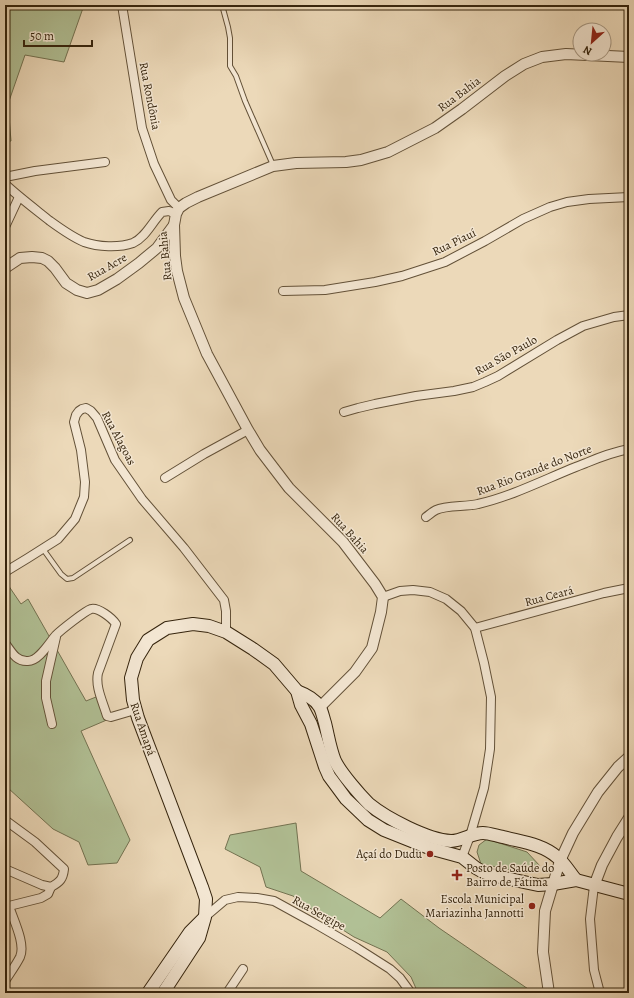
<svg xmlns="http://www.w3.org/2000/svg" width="634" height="998" font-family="Alegreya,serif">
<rect width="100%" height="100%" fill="#ecd9b9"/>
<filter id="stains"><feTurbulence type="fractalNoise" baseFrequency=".005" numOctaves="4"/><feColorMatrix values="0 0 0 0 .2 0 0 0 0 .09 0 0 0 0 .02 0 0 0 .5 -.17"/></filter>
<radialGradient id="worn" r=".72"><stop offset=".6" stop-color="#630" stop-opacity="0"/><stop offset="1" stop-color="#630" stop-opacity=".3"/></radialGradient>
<g fill="#b1c095" stroke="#737251">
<polygon points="5,5 81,5 83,8 64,62 25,55 8,104 11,141 5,142"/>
<polygon points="5,582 6,582 21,604 28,599 86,701 101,695 109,719 81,731 130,840 117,863 88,865 79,842 53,829 8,788 5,784"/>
<polygon points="296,823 301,871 380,918 401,899 439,928 534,993 418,993 411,977 387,952 354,937 321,916 293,896 266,887 260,867 225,849 230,835"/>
<polygon points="487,839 527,852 540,866 527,873 481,864 477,852 479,845"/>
</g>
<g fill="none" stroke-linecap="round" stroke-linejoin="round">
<defs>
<g id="service">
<polyline points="222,5 228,27 230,38 230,66 236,76 245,101 273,165"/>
<polyline points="43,549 61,574 67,579 73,578 130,540"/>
</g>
<g id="minor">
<polyline points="122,5 142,128 154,164 171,200 179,208"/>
<polyline points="5,177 35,171 105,162"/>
<path d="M 5,184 C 19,197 35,209 50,221 C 61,229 72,237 84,242 C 98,247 119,248 133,243 C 146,237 152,222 162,212 L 169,211 L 176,214"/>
<polyline points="5,227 19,197"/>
<polyline points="283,291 325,290 375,282 402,276 445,262 485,241 523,219 550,207 567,202 589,199 629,197"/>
<polyline points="344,412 358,408 375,404 416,396 454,391 473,387 485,382 498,376 557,340 583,326 614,317 629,315"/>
<polyline points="165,478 204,454 248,430"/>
<path d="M 426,517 C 429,515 432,512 436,510 C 446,505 466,507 478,504 C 514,496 551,476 586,463 C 600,457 614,452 629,449"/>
<polyline points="5,572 28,558 58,539 75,519 84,497 85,482 81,450 74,422 76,415 79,411 82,409 86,408 91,411 97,418 115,460 142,499 184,548 224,600 226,611 226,632"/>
<polyline points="383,597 400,591 413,590 430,592 446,599 461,611 475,628 484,663 491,697 490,749 484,788 470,836 462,857"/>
<polyline points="475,628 604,593 629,588"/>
<path d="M 5,643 C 11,651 16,662 28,661 C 39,661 49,643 56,635 C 61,630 85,611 91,609 C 98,607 112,618 116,624 L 98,673 C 95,687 103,702 107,716 L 111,717 L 135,710"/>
<polyline points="52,724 46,698 46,681 56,637"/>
<path d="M 5,820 L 35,842 L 64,869 C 63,879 60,882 51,887 L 42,885 L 5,869"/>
<polyline points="594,886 590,919 594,970 600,993"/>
<polyline points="5,907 41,898 48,894 51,887"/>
<polyline points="205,917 225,900 238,897 257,898 274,901 314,923 357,948 390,969 400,978 411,993"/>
<path d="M 5,981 C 10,973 16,965 20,957 C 26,944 13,919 9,906"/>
<polyline points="227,993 243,969"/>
</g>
<g id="tertiary">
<polyline points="5,268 20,258 32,257 42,258 48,261 55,268 66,283 77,290 87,293 98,290 117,279 139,263 157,248 174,225"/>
<polyline points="320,707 355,672 372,648 381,612 383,597 375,584 343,542 289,488 260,450 248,430 207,354 184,298 177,271 175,256 174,225 176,214 179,208 186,203 198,197 273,166 296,163 346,162 361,160 388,152 435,128 462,109 505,76 524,64 542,57 566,54 629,57"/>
<polyline points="594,886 602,865 617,837 629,818"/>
<polyline points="549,993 543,952 545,911 560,861 573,833 598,792 618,767 629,757"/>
</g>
<g id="secondary">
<path d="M 297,691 C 305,694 314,698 319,706 C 322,710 323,717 325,723 C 328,735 330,749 335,761 C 341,773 359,794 369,804 C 386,818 428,840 451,841 C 462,841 472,833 483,833 C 489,833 497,836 503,837 C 522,842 542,844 557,857 C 563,861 571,874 576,880"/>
<polyline points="148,993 190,932 204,918"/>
<polyline points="163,993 199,938 205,917 206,899 202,887 138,718 133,700 131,678 137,658 148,640 167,628 193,624 209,626 226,632 253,649 274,664 297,691 301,705 311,724 325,767 329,776 346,799 368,820 384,830 429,848 462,857 476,868 483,872 491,875 538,885 553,884 576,880 629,894"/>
</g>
</defs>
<use href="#service" stroke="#635138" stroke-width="6"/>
<use href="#minor" stroke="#635138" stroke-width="10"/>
<use href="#tertiary" stroke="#635138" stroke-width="12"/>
<use href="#secondary" stroke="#35240d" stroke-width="14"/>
<use href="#service" stroke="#f3e6d2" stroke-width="4"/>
<use href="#minor" stroke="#f3e6d2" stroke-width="8"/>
<use href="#tertiary" stroke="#f3e6d2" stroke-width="10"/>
<use href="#secondary" stroke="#f3e6d2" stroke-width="12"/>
</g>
<g fill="#8f2418" stroke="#f3e6d2" stroke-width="1.5">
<circle cx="430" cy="854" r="4"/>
<path d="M455 869h4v4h4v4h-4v4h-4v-4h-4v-4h4z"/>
<circle cx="532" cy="906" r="4"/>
</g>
<g text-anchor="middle" stroke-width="3" stroke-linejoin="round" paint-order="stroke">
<g font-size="12" fill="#35240d" stroke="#f3e6d2">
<text transform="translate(459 94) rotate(-37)" y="4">Rua Bahia</text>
<text transform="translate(150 96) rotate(79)" y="4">Rua Rondônia</text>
<text transform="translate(454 242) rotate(-26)" y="4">Rua Piauí</text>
<text transform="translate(165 256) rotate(-96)" y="4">Rua Bahia</text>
<text transform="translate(107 267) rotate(-30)" y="4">Rua Acre</text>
<text transform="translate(506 355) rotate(-29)" y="4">Rua São Paulo</text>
<text transform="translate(119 438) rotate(62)" y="4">Rua Alagoas</text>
<text transform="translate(534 470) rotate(-21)" y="4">Rua Rio Grande do Norte</text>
<text transform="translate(350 533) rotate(48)" y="4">Rua Bahia</text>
<text transform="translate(549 596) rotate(-15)" y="4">Rua Ceará</text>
<text transform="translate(143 729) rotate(71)" y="4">Rua Amapá</text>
<text transform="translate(319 913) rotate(29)" y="4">Rua Sergipe</text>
</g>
<g font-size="12" fill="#35240d" stroke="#f3e6d2" text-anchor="end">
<text x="422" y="858">Açaí do Dudu</text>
<text x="466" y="872" text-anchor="start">Posto de Saúde do<tspan x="466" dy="14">Bairro de Fátima</tspan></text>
<text x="524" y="903">Escola Municipal<tspan x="524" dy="14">Mariazinha Jannotti</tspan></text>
</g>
</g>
<rect width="634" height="998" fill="none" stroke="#ecd9b9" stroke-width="20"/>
<rect x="6" y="6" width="622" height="986" fill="none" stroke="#35240d" stroke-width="2"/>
<rect x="10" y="10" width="614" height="978" fill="none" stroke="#35240d"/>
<g transform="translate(592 42) rotate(207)"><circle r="19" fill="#f3e6d2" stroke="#a79883"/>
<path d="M0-3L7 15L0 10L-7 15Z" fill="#8f2418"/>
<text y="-6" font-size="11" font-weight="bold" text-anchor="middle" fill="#35240d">N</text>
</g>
<path d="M24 40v6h68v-6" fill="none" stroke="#35240d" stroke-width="2"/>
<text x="30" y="40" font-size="12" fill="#35240d" stroke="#f3e6d2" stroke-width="3" paint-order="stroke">50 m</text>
<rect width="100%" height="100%" filter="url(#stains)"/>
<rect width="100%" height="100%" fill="url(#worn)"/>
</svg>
